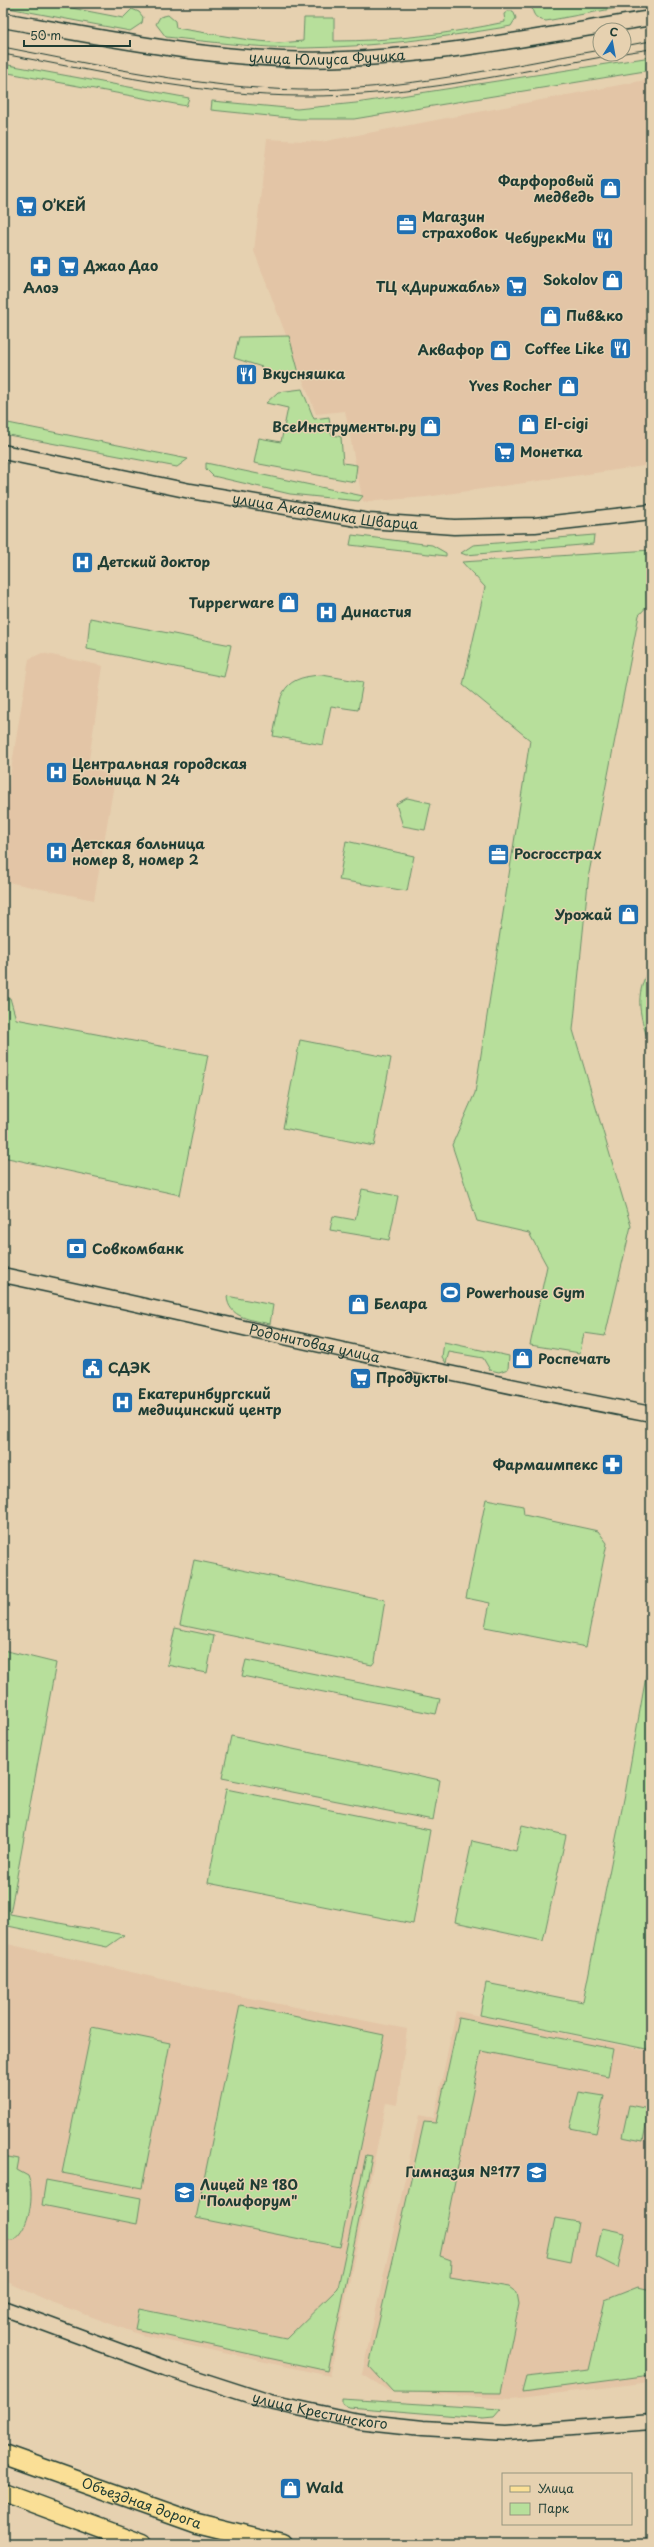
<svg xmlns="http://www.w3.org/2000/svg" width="654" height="2547" font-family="'Playpen Sans',sans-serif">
<rect width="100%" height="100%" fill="#e6d1b0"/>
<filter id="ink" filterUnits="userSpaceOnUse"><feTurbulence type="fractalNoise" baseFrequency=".025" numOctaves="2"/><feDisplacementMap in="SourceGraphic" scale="8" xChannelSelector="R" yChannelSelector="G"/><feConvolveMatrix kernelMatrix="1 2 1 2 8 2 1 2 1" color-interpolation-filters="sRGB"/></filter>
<g filter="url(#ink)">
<g fill="#e3c5a6">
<polygon points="651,79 651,465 426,497 363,502 345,411 316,414 254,251 267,139 321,142"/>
<polygon points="42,653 103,666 88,766 115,778 94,900 3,881 3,820 27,671 29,659"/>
<polygon points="3,1943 219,1992 407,2029 397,2105 386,2103 330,2376 141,2335 49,2301 3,2280"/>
<polygon points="456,2011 651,2052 651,2382 511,2399 389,2391 362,2374 419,2115 434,2118"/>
</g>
<g fill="#b7df9b" stroke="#6b8e68">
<polygon points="3,3 46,3 123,18 132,9 139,12 143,17 142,23 130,31 3,7"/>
<path d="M 531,3 L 644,3 L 546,21 C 534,19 533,14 531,3 Z"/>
<path d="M 508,11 L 513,11 L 516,18 L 511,26 L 506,27 C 439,38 373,47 304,48 C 258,48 212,42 166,37 L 156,24 L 160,17 L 168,15 L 175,21 L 176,28 L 249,40 L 279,43 L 303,41 L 304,18 L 334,18 L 334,41 C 392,41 449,34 505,22 L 504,14 Z"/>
<polygon points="651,57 651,70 354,119 299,119 211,110 212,101 297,109 356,103"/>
<polygon points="3,64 189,98 186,106 3,72"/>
<polygon points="289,336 299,373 263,375 262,367 234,358 239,337"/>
<polygon points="302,389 314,419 329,417 331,434 341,437 343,463 357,465 355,482 254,463 259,438 281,442 288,408 266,403 278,392"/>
<polygon points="3,422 188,459 177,467 3,434"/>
<polygon points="206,463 363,496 359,501 290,494 213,476 206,469"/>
<polygon points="352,535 432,545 446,553 446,556 350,545"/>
<polygon points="594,535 593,544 466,555 461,553 473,545"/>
<polygon points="651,550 651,602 639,615 589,873 573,1030 631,1226 605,1336 584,1333 580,1353 530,1345 547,1266 529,1233 477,1221 452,1145 475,1093 530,740 463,685 485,587 462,562"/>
<polygon points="90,618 231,645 224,677 87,649"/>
<path d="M 322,675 L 363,682 L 358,710 L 331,706 L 323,745 L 273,736 C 281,699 276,677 322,675 Z"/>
<polygon points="407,798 431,803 425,830 403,826 396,804"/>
<polygon points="346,841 414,856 407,891 339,880"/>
<path d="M 650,967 L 651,967 L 651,1048 C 640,1017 633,997 650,967 Z"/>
<polygon points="3,997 10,998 16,1019 208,1055 180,1195 3,1157 3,1105 9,1076 3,1075"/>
<polygon points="300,1040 391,1058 374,1146 283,1128"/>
<polygon points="362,1189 398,1196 389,1240 330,1230 333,1216 355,1220"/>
<path d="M 227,1296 L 273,1305 L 270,1324 C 252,1320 228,1318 227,1296 Z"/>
<polygon points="444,1342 509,1356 508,1369 499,1372 490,1370 483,1358 449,1352 446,1363 442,1357"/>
<polygon points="486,1499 523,1506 524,1515 598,1531 607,1543 586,1647 485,1627 490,1603 466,1598"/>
<polygon points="194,1560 385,1600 375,1661 372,1665 180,1625"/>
<polygon points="175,1628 214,1636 207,1673 167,1665"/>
<polygon points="651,1648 651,2050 480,2015 486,1983 583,2002 626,1789"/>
<polygon points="3,1650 56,1663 10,1914 124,1935 107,1947 8,1926 3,1943"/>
<polygon points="246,1660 440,1699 436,1714 242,1676"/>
<polygon points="231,1736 440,1780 433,1820 222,1778"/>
<polygon points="226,1789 430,1830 413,1924 208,1883"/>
<polygon points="522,1825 566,1835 543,1941 455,1922 472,1841 516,1851"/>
<polygon points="240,2005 384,2035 340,2247 196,2218"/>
<polygon points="459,2018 613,2049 608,2076 481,2051 440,2256 451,2260 450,2277 509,2287 517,2293 519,2304 501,2393 393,2392 369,2366 424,2122 436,2123"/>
<polygon points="92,2027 170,2043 142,2188 62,2173"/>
<polygon points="579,2092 604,2096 596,2133 570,2128"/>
<polygon points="629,2105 649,2109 643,2141 622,2137"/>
<polygon points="366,2155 372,2156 328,2371 135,2329 139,2309 286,2339 338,2288"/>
<path d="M 3,2156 L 19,2159 L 17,2170 L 28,2176 C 35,2193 30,2229 13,2240 L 3,2239 Z"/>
<polygon points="46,2180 141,2198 137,2224 42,2205"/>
<polygon points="555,2218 578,2222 571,2262 547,2257"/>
<polygon points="602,2228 625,2233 618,2268 596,2257"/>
<polygon points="638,2287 651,2290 651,2375 522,2392 526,2377 589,2370 605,2300"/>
<polygon points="342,2399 501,2409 494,2417 483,2418 348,2407 342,2403"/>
</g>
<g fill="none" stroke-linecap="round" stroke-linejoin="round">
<defs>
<g id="tertiary">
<path id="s1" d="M 3,20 C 115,40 230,64 345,59 C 448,55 550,34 651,18"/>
<path id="s2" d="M 3,452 L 190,491 L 369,521 L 454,527 L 535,525 L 651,512"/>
<path id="s3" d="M 3,1275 C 219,1321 434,1373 651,1414"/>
<path id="s4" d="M 3,2308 L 168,2369 L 270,2402 L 358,2421 L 423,2428 L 506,2433 L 651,2422"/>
</g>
<g id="primary">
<path id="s5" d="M 3,2454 L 197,2523 L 282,2544"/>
<polyline points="3,2492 143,2544"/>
</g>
</defs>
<use href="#tertiary" stroke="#1f3d34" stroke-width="17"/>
<use href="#primary" stroke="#1f3d34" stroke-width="21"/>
<use href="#tertiary" stroke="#e6d1b0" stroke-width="14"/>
<use href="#primary" stroke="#fadf96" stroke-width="18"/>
<g stroke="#1f3d34" stroke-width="1">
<polyline points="624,46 651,41"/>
<path d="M 3,47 C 101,66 200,88 300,90 C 401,91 501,67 600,50"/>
<polyline points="624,53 651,49"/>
<path d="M 3,54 C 102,72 202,96 303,96 C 410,97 515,72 619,54"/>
</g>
</g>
</g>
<defs>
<symbol id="shop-square" viewBox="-11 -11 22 22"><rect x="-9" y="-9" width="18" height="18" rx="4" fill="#1f6fb2" stroke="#e6d1b0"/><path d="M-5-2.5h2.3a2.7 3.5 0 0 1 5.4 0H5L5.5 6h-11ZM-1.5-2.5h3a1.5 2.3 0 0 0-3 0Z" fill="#fff"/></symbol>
<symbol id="supermarket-square" viewBox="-11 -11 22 22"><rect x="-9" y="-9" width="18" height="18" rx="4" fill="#1f6fb2" stroke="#e6d1b0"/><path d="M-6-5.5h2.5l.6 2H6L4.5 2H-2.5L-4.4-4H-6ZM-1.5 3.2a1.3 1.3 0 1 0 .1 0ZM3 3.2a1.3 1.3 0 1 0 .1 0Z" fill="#fff"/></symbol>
<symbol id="office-square" viewBox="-11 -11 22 22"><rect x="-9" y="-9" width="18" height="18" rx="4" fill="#1f6fb2" stroke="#e6d1b0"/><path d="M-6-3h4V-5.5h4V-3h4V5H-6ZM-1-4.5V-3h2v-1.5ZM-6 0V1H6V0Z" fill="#fff"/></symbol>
<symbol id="restaurant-square" viewBox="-11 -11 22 22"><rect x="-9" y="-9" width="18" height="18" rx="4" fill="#1f6fb2" stroke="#e6d1b0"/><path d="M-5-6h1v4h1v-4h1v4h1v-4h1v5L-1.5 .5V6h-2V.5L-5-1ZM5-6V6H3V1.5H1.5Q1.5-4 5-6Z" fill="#fff"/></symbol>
<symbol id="pharmacy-square" viewBox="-11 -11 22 22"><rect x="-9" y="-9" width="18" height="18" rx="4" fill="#1f6fb2" stroke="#e6d1b0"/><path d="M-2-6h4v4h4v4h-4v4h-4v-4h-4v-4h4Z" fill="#fff"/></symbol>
<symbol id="hospital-square" viewBox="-11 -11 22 22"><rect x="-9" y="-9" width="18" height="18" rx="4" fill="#1f6fb2" stroke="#e6d1b0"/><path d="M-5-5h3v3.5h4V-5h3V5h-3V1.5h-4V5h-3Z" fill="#fff"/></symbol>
<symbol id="bank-square" viewBox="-11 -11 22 22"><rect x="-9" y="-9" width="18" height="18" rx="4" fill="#1f6fb2" stroke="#e6d1b0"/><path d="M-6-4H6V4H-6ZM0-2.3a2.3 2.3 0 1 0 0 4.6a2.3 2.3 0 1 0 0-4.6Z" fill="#fff"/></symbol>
<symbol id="stadium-square" viewBox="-11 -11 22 22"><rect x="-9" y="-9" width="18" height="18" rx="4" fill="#1f6fb2" stroke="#e6d1b0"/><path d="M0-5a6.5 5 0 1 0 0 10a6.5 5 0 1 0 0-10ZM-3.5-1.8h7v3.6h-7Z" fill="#fff"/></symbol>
<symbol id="civic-square" viewBox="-11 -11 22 22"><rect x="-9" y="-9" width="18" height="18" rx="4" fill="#1f6fb2" stroke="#e6d1b0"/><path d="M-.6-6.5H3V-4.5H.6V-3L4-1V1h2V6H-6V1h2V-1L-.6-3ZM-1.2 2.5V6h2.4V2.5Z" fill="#fff"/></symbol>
<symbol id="school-square" viewBox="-11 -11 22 22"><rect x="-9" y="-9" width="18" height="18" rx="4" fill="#1f6fb2" stroke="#e6d1b0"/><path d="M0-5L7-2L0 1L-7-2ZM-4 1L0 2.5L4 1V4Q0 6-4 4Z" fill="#fff"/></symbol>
</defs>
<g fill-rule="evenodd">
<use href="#shop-square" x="598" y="176" width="25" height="25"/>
<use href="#supermarket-square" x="14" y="194" width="25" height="25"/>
<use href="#office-square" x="394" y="212" width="25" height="25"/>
<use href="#restaurant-square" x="590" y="226" width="25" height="25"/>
<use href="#pharmacy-square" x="28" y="254" width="25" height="25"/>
<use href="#supermarket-square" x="56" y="254" width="25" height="25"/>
<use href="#shop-square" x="600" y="268" width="25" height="25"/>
<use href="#supermarket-square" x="504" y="274" width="25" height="25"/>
<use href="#shop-square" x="538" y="304" width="25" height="25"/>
<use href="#restaurant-square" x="608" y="336" width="25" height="25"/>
<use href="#shop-square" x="488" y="338" width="25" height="25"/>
<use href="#restaurant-square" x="234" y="362" width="25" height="25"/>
<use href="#shop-square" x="556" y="374" width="25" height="25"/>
<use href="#shop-square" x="516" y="412" width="25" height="25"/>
<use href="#shop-square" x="418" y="414" width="25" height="25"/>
<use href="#supermarket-square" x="492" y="440" width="25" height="25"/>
<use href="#hospital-square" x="70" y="550" width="25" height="25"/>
<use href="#shop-square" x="276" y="590" width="25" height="25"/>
<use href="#hospital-square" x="314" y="600" width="25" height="25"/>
<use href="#hospital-square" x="44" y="760" width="25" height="25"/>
<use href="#hospital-square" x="44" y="840" width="25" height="25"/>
<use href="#office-square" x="486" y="842" width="25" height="25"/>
<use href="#shop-square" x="616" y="902" width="25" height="25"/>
<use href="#bank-square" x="64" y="1236" width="25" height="25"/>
<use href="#stadium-square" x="438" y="1280" width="25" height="25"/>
<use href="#shop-square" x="346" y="1292" width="25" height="25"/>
<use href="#shop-square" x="510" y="1346" width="25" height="25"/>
<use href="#civic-square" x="80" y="1356" width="25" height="25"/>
<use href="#supermarket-square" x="348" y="1366" width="25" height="25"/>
<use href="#hospital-square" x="110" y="1390" width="25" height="25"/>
<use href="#pharmacy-square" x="600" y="1452" width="25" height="25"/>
<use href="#school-square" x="524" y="2160" width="25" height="25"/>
<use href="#school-square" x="172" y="2180" width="25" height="25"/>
<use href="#shop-square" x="278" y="2476" width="25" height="25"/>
</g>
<g text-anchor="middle" stroke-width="3" stroke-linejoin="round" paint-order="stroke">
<g font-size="14" fill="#1f3d34" stroke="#e6d1b0">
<text dy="5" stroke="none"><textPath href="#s1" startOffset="327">улица Юлиуса Фучика</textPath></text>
<text dy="5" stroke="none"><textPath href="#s2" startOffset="328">улица Академика Шварца</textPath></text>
<text dy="5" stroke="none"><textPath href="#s3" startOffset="319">Родонитовая улица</textPath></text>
<text dy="5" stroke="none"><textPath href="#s4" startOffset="334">улица Крестинского</textPath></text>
<text dy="5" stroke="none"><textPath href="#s5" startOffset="147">Объездная дорога</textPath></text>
</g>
<g font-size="14" font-weight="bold" fill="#1f3d34" stroke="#e6d1b0" text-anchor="start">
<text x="594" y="186" text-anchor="end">Фарфоровый<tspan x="594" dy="16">медведь</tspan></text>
<text x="42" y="211">О’КЕЙ</text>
<text x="422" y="222">Магазин<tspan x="422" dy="16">страховок</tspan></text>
<text x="586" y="243" text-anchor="end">ЧебурекМи</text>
<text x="84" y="271">Джао Дао</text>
<text x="598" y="285" text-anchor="end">Sokolov</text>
<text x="500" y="292" text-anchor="end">ТЦ «Дирижабль»</text>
<text x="41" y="293" text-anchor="middle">Алоэ</text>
<text x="566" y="321">Пив&amp;ко</text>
<text x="604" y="354" text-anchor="end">Coffee Like</text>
<text x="484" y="355" text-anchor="end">Аквафор</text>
<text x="262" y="379">Вкусняшка</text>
<text x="552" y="391" text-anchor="end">Yves Rocher</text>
<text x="544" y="429">El-cigi</text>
<text x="416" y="432" text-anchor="end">ВсеИнструменты.ру</text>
<text x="520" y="457">Монетка</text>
<text x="98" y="567">Детский доктор</text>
<text x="274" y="608" text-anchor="end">Tupperware</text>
<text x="342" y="617">Династия</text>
<text x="72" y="769">Центральная городская<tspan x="72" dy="16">Больница N 24</tspan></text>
<text x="72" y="849">Детская больница<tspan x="72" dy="16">номер 8, номер 2</tspan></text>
<text x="514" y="859">Росгосстрах</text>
<text x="612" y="920" text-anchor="end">Урожай</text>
<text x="92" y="1254">Совкомбанк</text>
<text x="466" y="1298">Powerhouse Gym</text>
<text x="374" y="1309">Белара</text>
<text x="538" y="1364">Роспечать</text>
<text x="108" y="1373">СДЭК</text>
<text x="376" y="1383">Продукты</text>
<text x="138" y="1399">Екатеринбургский<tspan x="138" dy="16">медицинский центр</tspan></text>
<text x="598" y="1470" text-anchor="end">Фармаимпекс</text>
<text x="520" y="2177" text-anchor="end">Гимназия №177</text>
<text x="200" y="2190">Лицей № 180<tspan x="200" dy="16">"Полифорум"</tspan></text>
<text x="306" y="2493">Wald</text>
</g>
</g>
<rect width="654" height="2547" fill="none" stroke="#e6d1b0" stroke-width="16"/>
<rect x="8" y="8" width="638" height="2531" fill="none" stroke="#1f3d34" stroke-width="1.5" filter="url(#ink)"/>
<rect x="502" y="2473" width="130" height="52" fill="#e6d1b0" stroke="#96967e"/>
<rect x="510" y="2486" width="20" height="6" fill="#fadf96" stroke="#96967e"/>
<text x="538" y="2493" font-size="12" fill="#1f3d34">Улица</text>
<rect x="510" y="2503" width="20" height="12" fill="#b7df9b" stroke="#96967e"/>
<text x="538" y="2513" font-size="12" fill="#1f3d34">Парк</text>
<g transform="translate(612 42) rotate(11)"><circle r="19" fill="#e6d1b0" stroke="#96967e"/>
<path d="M0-3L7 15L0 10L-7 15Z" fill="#1f6fb2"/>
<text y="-6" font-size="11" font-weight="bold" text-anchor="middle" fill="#1f3d34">С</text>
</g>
<path d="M24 40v6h106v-6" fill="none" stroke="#1f3d34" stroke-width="2"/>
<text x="30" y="40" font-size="12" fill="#1f3d34" stroke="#e6d1b0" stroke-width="3" paint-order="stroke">50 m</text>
</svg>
